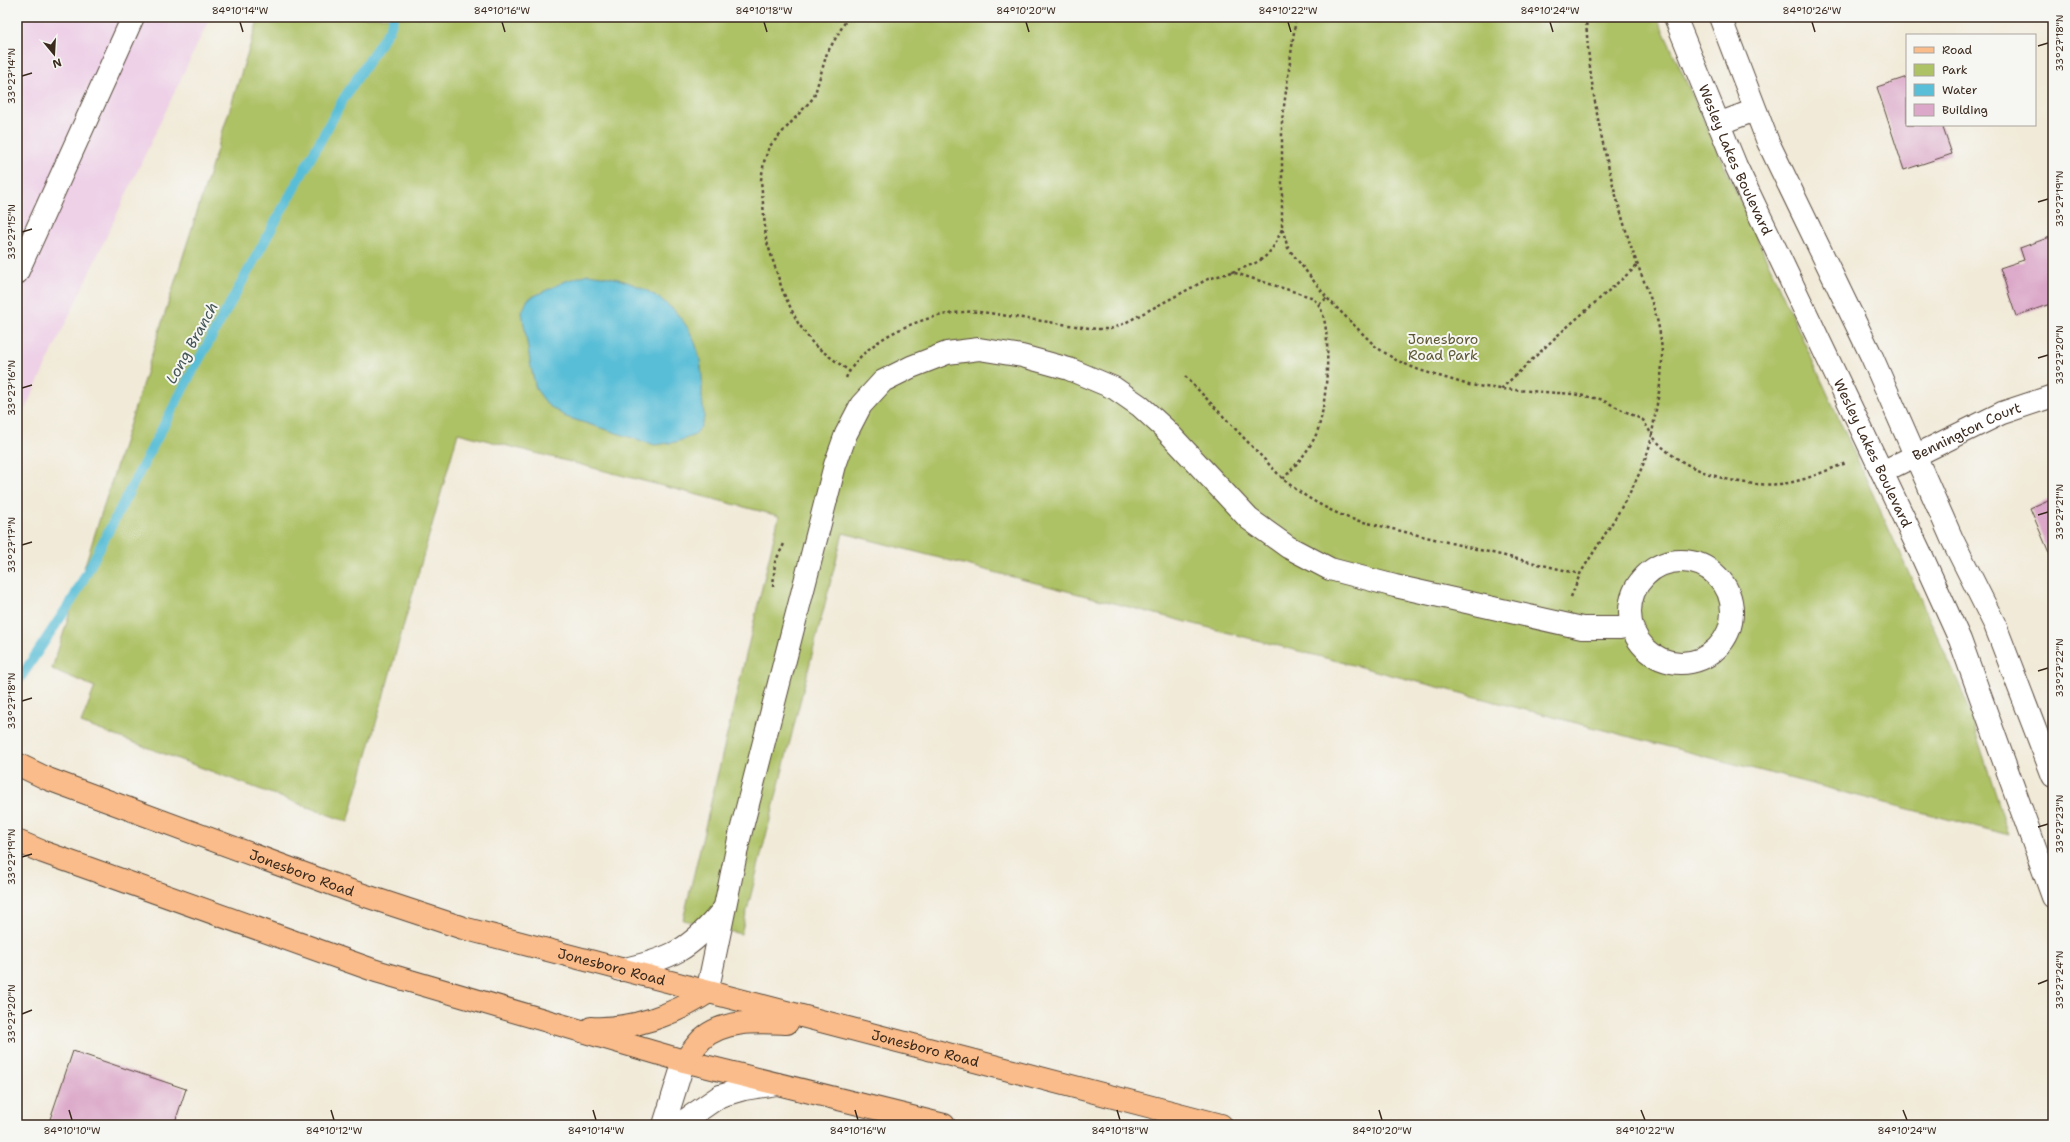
<svg xmlns="http://www.w3.org/2000/svg" width="2070" height="1142" font-family="'Shantell Sans',sans-serif">
<rect width="100%" height="100%" fill="#f6f6f2"/>
<filter id="ink" filterUnits="userSpaceOnUse"><feTurbulence type="fractalNoise" baseFrequency=".025" numOctaves="2"/><feDisplacementMap in="SourceGraphic" scale="8" xChannelSelector="R" yChannelSelector="G"/><feConvolveMatrix kernelMatrix="1 2 1 2 8 2 1 2 1" color-interpolation-filters="sRGB"/></filter>
<filter id="wash" filterUnits="userSpaceOnUse"><feTurbulence type="fractalNoise" baseFrequency=".012" numOctaves="4" result="noise"/><feDisplacementMap in="SourceGraphic" scale="16" xChannelSelector="R" yChannelSelector="G"/><feGaussianBlur stdDeviation="0.9" result="paint"/><feColorMatrix in="noise" values="0 0 0 0 0 0 0 0 0 0 0 0 0 0 0 0 0 1.4 0 .05"/><feComposite in="paint" operator="in"/></filter>
<g filter="url(#wash)">
<rect width="100%" height="100%" fill="#f1ead8"/>
<polygon fill="#eed0e7" points="17,17 210,17 17,426"/>
<polygon fill="#adc165" stroke="#747642" points="259,17 1657,17 1963,693 2009,835 843,533 741,934 683,920 779,516 458,433 348,822 81,723 95,687 52,669"/>
<path fill="#59bed7" stroke="#4a747a" d="M 588,274 C 597,276 609,276 618,279 C 674,296 705,333 702,392 C 701,401 706,415 703,422 C 701,427 698,431 695,435 L 676,442 L 655,445 L 566,417 L 548,405 L 536,389 L 531,367 L 522,312 L 528,299 L 566,281 Z"/>
<g fill="none" stroke-linecap="round" stroke-linejoin="round">
<polyline stroke="#59bed7" stroke-width="10" points="17,683 74,597 186,383 344,98 389,30 394,17"/>
</g>
<g id="blocks">
<g fill="#dca8c9">
<polygon points="1907,77 1907,125 1942,125 1952,154 1904,170 1877,87"/>
<polygon points="2053,236 2053,303 2016,316 2000,268 2024,260 2020,248"/>
<polygon points="2053,498 2053,562 2030,508"/>
<polygon points="73,1051 186,1089 174,1125 48,1125"/>
</g>
</g>
</g>
<g filter="url(#ink)">
<use href="#blocks" fill-opacity="0" stroke="#56473a" stroke-width="1"/>
<g fill="none" stroke-linecap="round" stroke-linejoin="round">
<defs>
<g id="minor">
<path id="s1" d="M 1675,17 L 1736,166 L 1921,554 L 1960,640 L 2053,897"/>
<polyline points="1720,17 1768,142 1872,357 1952,539 1995,625 2053,776"/>
<polyline points="1718,124 1755,110"/>
<polyline points="17,273 133,17"/>
<path id="s2" d="M 1882,472 L 2002,413 L 2053,396"/>
<circle cx="1681" cy="612" r="51"/>
<path d="M 620,970 C 671,959 690,950 723,910"/>
<polyline points="707,993 739,839 835,465 846,434 861,405 883,381 911,367 947,353 979,349 1022,356 1069,369 1114,388 1140,406 1164,428 1249,519 1288,547 1330,569 1395,586 1582,628 1620,628 1631,626"/>
<polyline points="664,1125 684,1061"/>
<polyline points="678,1125 720,1096 744,1089 777,1084"/>
</g>
<g id="major">
<path id="s3" d="M 17,764 L 48,779 L 348,890 L 463,928 L 1221,1125"/>
<polyline points="17,841 43,852 376,971 684,1061 944,1125"/>
<path d="M 591,1028 C 632,1030 673,1015 707,993"/>
<path d="M 684,1061 C 690,1054 696,1045 702,1039 C 724,1019 760,1022 787,1023"/>
</g>
</defs>
<use href="#minor" stroke="#56473a" stroke-width="24"/>
<use href="#major" stroke="#56473a" stroke-width="24"/>
<g stroke="#56473a" stroke-width="2.5" stroke-dasharray="3 3" stroke-linecap="butt">
<polyline points="848,17 827,53 814,97 769,147 764,162 761,180 766,239 783,292 798,323 814,345 849,371"/>
<path d="M 1586,17 C 1589,93 1606,165 1628,237 C 1638,272 1657,304 1661,341 C 1665,373 1656,404 1652,435 C 1678,473 1753,493 1797,481 C 1813,477 1830,469 1846,463"/>
<path d="M 1232,272 C 1262,261 1269,260 1282,229"/>
<polyline points="1319,304 1327,298"/>
<path d="M 1185,376 L 1283,479 C 1304,497 1326,509 1351,519 L 1580,574 C 1604,534 1644,480 1652,435 L 1643,420 L 1600,399 L 1573,394 L 1501,389 L 1469,385 L 1419,370 L 1396,360 L 1376,347 L 1327,298 L 1288,248 L 1282,228 L 1282,121 L 1296,17"/>
<path d="M 846,378 C 864,338 923,315 963,312 C 980,310 998,315 1015,317 C 1042,321 1069,325 1096,329 L 1110,329 L 1121,325 L 1208,279 L 1232,272 L 1311,297 C 1313,299 1316,301 1318,304 C 1334,325 1327,413 1315,437 C 1307,453 1295,466 1283,479"/>
<polyline points="1501,389 1558,335 1637,266"/>
<polyline points="773,587 775,562 785,542"/>
<polyline points="1571,597 1580,574"/>
</g>
<use href="#minor" stroke="#fff" stroke-width="22"/>
<use href="#major" stroke="#f9bc8a" stroke-width="22"/>
</g>
</g>
<path fill="none" stroke="#3b2a1e" stroke-width="1.5" d="M 240,22 L 243,32M 502,22 L 505,32M 764,22 L 767,32M 1026,22 L 1029,32M 1288,22 L 1291,32M 1550,22 L 1553,32M 1812,22 L 1815,32M 2038,46 L 2048,43M 22,76 L 32,73M 2038,202 L 2048,199M 22,232 L 32,229M 2038,358 L 2048,355M 22,388 L 32,385M 2038,515 L 2048,512M 22,545 L 32,542M 2038,671 L 2048,668M 22,701 L 32,698M 2038,827 L 2048,824M 22,857 L 32,854M 2038,984 L 2048,980M 22,1014 L 32,1010M 69,1110 L 72,1120M 331,1110 L 334,1120M 593,1110 L 596,1120M 855,1110 L 858,1120M 1117,1110 L 1120,1120M 1379,1110 L 1382,1120M 1641,1110 L 1645,1120M 1903,1110 L 1907,1120"/>
<g text-anchor="middle" stroke-width="4" stroke-linejoin="round" paint-order="stroke">
<g font-size="14" fill="#3b2a1e" stroke="#f6f6f2">
<text dy="5" stroke="none"><textPath href="#s1" startOffset="155">Wesley Lakes Boulevard</textPath></text>
<text dy="5" stroke="none"><textPath href="#s2" startOffset="94">Bennington Court</textPath></text>
<text dy="5" stroke="none"><textPath href="#s1" startOffset="479">Wesley Lakes Boulevard</textPath></text>
<text dy="5" stroke="none"><textPath href="#s3" startOffset="305">Jonesboro Road</textPath></text>
<text dy="5" stroke="none"><textPath href="#s3" startOffset="629">Jonesboro Road</textPath></text>
<text dy="5" stroke="none"><textPath href="#s3" startOffset="953">Jonesboro Road</textPath></text>
</g>
<g font-size="14" fill="#5d5733" stroke="#f6f6f2">
<text x="1443" y="344">Jonesboro<tspan x="1443" dy="16">Road Park</tspan></text>
</g>
<g font-size="15" font-style="italic" fill="#445656" stroke="#f6f6f2">
<text transform="translate(192 343) rotate(-61)" y="5">Long Branch</text>
</g>
</g>
<rect width="2070" height="1142" fill="none" stroke="#f6f6f2" stroke-width="44"/>
<rect x="1906" y="34" width="130" height="92" fill="#f6f6f2" stroke="#aba49d"/>
<rect x="1914" y="47" width="20" height="6" fill="#f9bc8a" stroke="#aba49d"/>
<text x="1942" y="54" font-size="12" fill="#3b2a1e">Road</text>
<rect x="1914" y="64" width="20" height="12" fill="#adc165" stroke="#aba49d"/>
<text x="1942" y="74" font-size="12" fill="#3b2a1e">Park</text>
<rect x="1914" y="84" width="20" height="12" fill="#59bed7" stroke="#aba49d"/>
<text x="1942" y="94" font-size="12" fill="#3b2a1e">Water</text>
<rect x="1914" y="104" width="20" height="12" fill="#dca8c9" stroke="#aba49d"/>
<text x="1942" y="114" font-size="12" fill="#3b2a1e">Building</text>
<g transform="translate(54 54) rotate(162)" stroke="#f6f6f2" stroke-width="3" paint-order="stroke">
<path d="M0-3L7 15L0 10L-7 15Z" fill="#3b2a1e"/>
<text y="-6" font-size="11" font-weight="bold" text-anchor="middle" fill="#3b2a1e">N</text>
</g>
<rect x="22" y="22" width="2026" height="1098" fill="none" stroke="#3b2a1e" stroke-width="1.5"/>
<g font-size="10" text-anchor="middle" fill="#3b2a1e">
<text x="240" y="14">84°10'14"W</text>
<text x="502" y="14">84°10'16"W</text>
<text x="764" y="14">84°10'18"W</text>
<text x="1026" y="14">84°10'20"W</text>
<text x="1288" y="14">84°10'22"W</text>
<text x="1550" y="14">84°10'24"W</text>
<text x="1812" y="14">84°10'26"W</text>
<text transform="translate(2059 43) rotate(-90)" y="4">33°27'18"N</text>
<text transform="translate(11 76) rotate(-90)" y="4">33°27'14"N</text>
<text transform="translate(2059 199) rotate(-90)" y="4">33°27'19"N</text>
<text transform="translate(11 232) rotate(-90)" y="4">33°27'15"N</text>
<text transform="translate(2059 355) rotate(-90)" y="4">33°27'20"N</text>
<text transform="translate(11 388) rotate(-90)" y="4">33°27'16"N</text>
<text transform="translate(2059 512) rotate(-90)" y="4">33°27'21"N</text>
<text transform="translate(11 545) rotate(-90)" y="4">33°27'17"N</text>
<text transform="translate(2059 668) rotate(-90)" y="4">33°27'22"N</text>
<text transform="translate(11 701) rotate(-90)" y="4">33°27'18"N</text>
<text transform="translate(2059 824) rotate(-90)" y="4">33°27'23"N</text>
<text transform="translate(11 857) rotate(-90)" y="4">33°27'19"N</text>
<text transform="translate(2059 980) rotate(-90)" y="4">33°27'24"N</text>
<text transform="translate(11 1014) rotate(-90)" y="4">33°27'20"N</text>
<text x="72" y="1134">84°10'10"W</text>
<text x="334" y="1134">84°10'12"W</text>
<text x="596" y="1134">84°10'14"W</text>
<text x="858" y="1134">84°10'16"W</text>
<text x="1120" y="1134">84°10'18"W</text>
<text x="1382" y="1134">84°10'20"W</text>
<text x="1645" y="1134">84°10'22"W</text>
<text x="1907" y="1134">84°10'24"W</text>
</g>
</svg>
